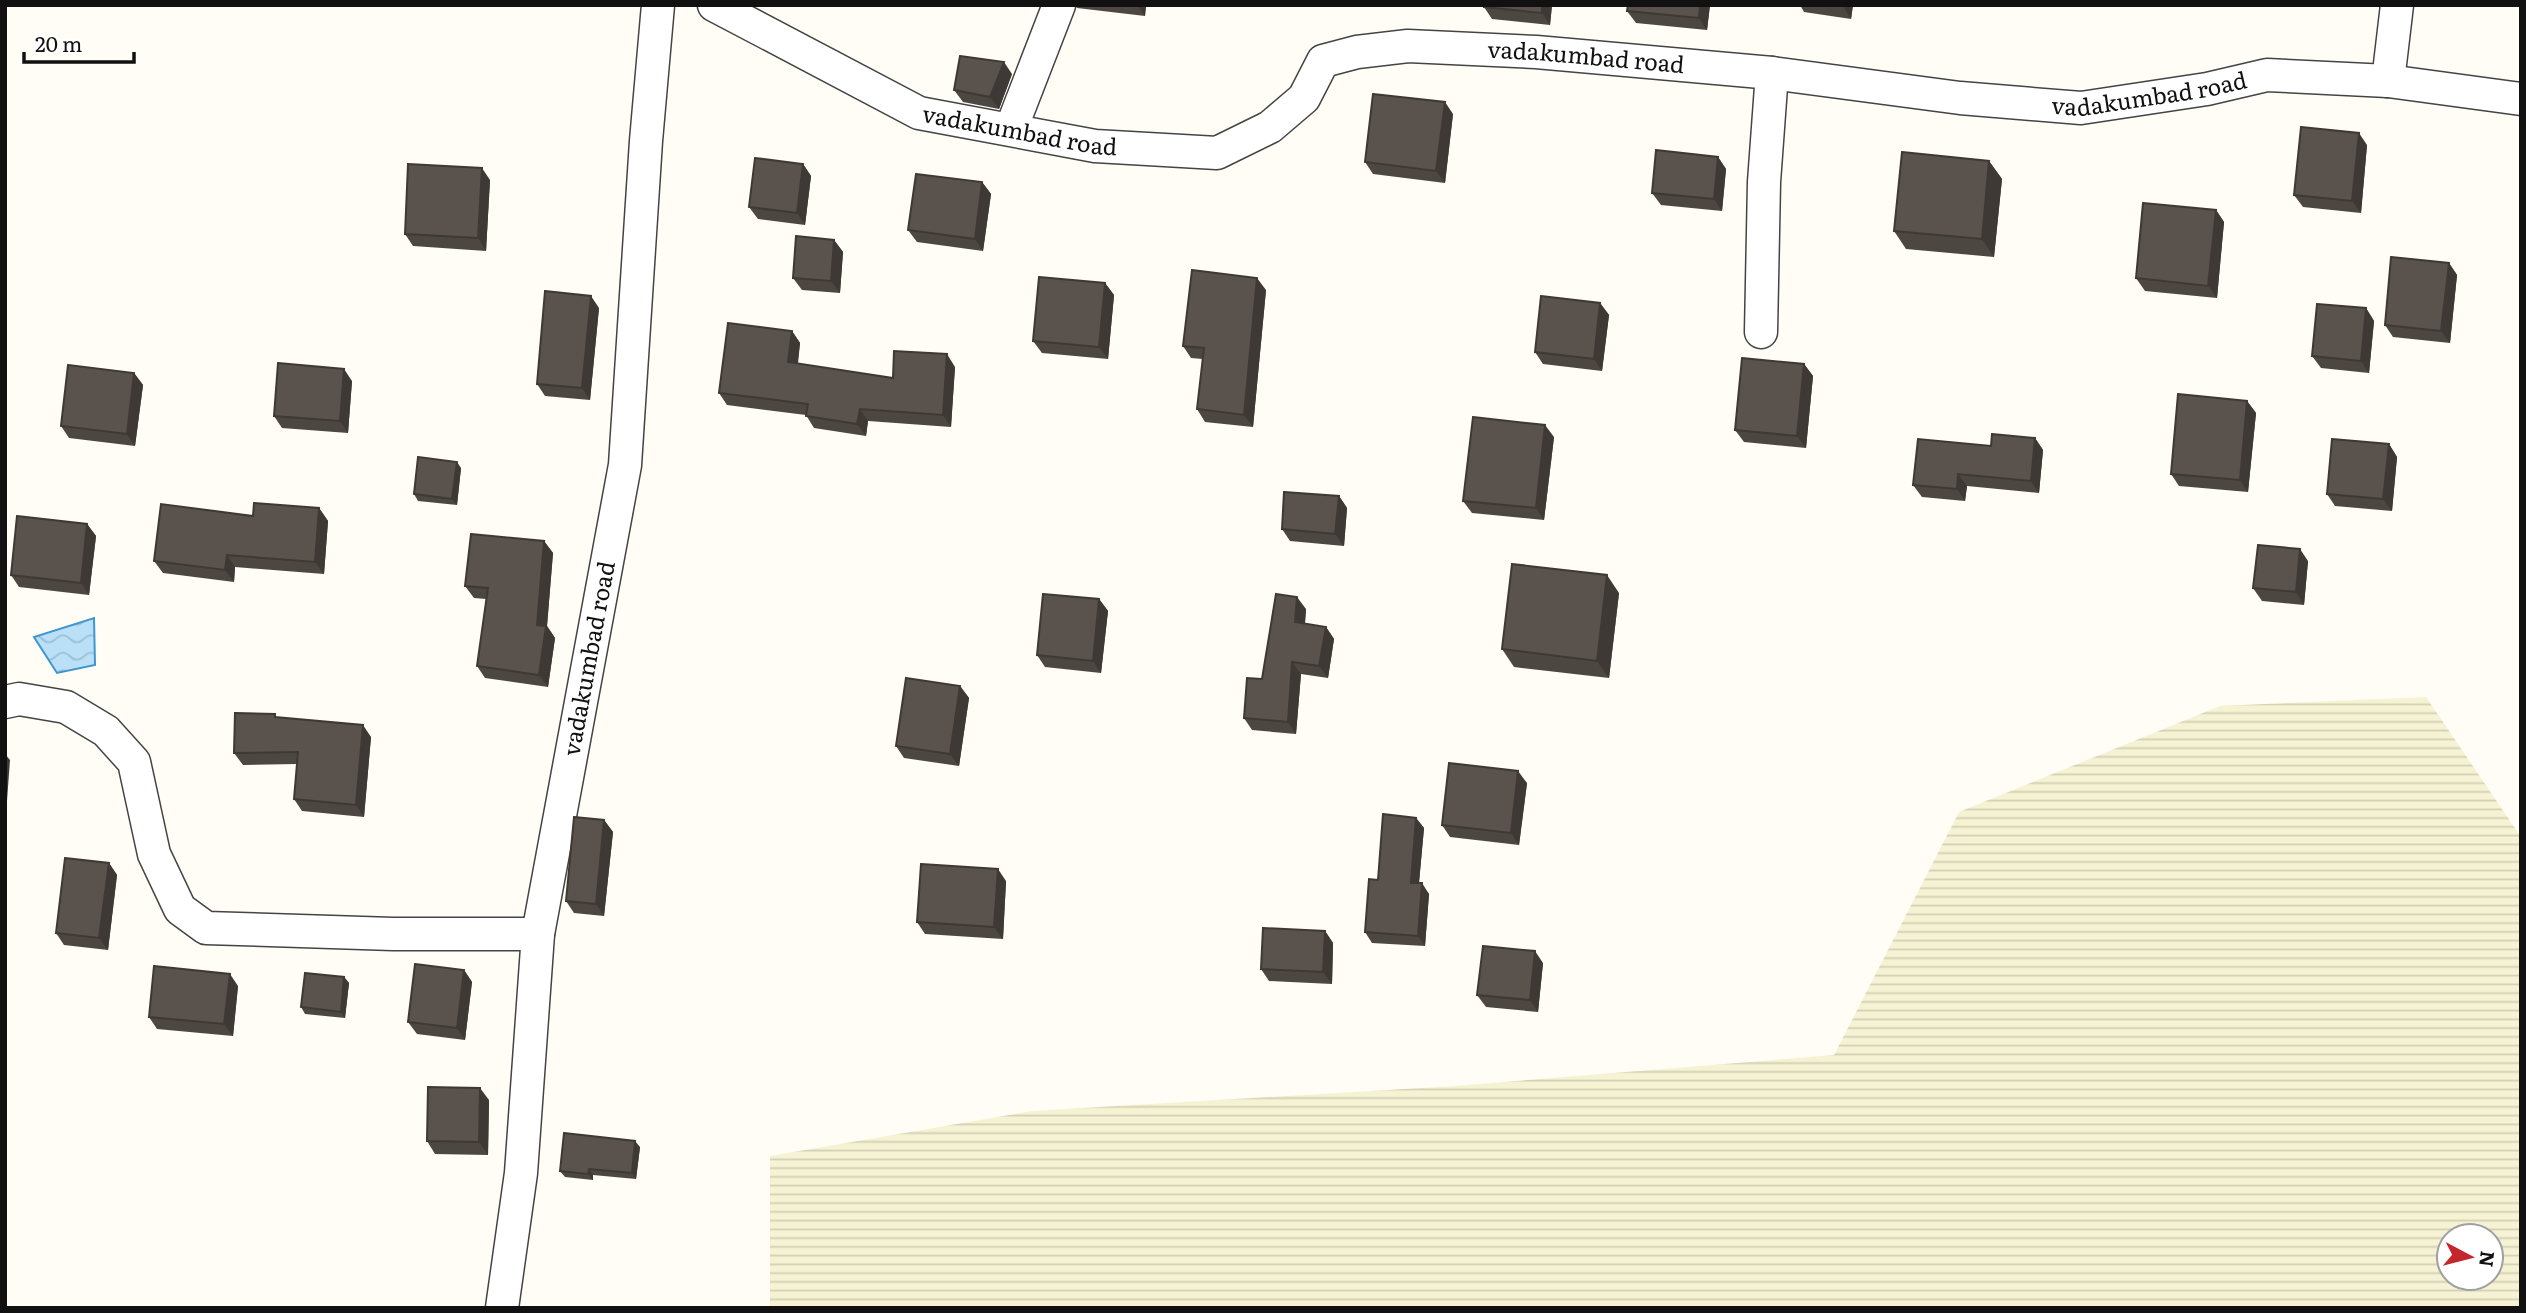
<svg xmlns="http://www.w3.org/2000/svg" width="2526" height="1313" font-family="Literata,serif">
<defs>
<pattern id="farmland-rules" width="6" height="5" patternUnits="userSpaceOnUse" patternTransform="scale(1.75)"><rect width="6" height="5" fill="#f6f3d4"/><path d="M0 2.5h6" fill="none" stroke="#d2cfb5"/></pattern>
<pattern id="water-waves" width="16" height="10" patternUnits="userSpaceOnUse" patternTransform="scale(1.75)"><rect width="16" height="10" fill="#b9e0f7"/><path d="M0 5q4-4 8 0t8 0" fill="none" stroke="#9ebfd3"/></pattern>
</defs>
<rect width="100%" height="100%" fill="#fffdf5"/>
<path fill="url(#farmland-rules)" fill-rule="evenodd" d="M 2426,697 L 2521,837 L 2521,1308 L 770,1308 L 770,1156 L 1032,1111 L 1455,1086 L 1834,1055 L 1959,812 L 2220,706 ZM 2449,1236 L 2491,1236 L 2491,1278 L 2449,1278 Z"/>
<polygon fill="url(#water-waves)" stroke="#3f96cf" stroke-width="2" points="94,618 95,665 57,673 34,637"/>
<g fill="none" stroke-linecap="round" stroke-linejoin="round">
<defs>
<g id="minor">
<path id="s1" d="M 714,5 L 919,113 L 1095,146 L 1217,153 L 1270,127 L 1304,98 L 1323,61 L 1357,52 L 1408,46 L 1536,52 L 1772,73 L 1960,98 L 2081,108 L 2207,89 L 2267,75 L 2388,81 L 2521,99"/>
<polyline points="2388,81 2397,5"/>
<polyline points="1011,129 1059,5"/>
<polyline points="1761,332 1764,182 1772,73"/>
<polyline points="5,702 19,699 66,707 106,731 134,762 154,854 180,909 206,928 393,934 538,934"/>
<path id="s2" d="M 502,1308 L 521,1173 L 538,934 L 625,465 L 646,141 L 658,5"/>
</g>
</defs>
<use href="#minor" stroke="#444" stroke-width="35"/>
<use href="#minor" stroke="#fff" stroke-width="32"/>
</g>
<g fill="#4d4742">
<polygon points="1075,5 1146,5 1145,16 1077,8"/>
<polygon points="1484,5 1552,5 1550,25 1492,19 1484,7"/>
<polygon points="1628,5 1710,5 1707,30 1636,23 1627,11"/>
<polygon points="1800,5 1853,5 1851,19 1804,12"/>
<polygon points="1012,74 999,109 963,102 954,90"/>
<polygon points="1453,114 1445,183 1373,174 1365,162"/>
<polygon points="2367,145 2361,213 2303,207 2294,195"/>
<polygon points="1718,157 1726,169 1722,211 1661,205 1652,193"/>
<polygon points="1989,161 2002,179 1994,257 1906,249 1894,231"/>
<polygon points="803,164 811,176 805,225 758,219 749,207"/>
<polygon points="490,180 486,251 413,246 405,234"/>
<polygon points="982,182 991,194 983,251 917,242 908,230"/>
<polygon points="2216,210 2224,222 2217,298 2145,291 2136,278"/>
<polygon points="834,240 843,252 840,293 802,290 793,278"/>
<polygon points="2449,263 2457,275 2450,343 2393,337 2385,325"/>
<polygon points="1105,283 1114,295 1108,359 1042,353 1033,341"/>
<polygon points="1266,290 1253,427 1205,422 1197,409 1203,359 1191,358 1183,346"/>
<polygon points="1600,303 1609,315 1602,371 1543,364 1535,352"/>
<polygon points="599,308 590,400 545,396 537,384"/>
<polygon points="2366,308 2374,321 2369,373 2321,368 2312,356"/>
<polygon points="792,331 800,343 798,364 893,378 955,367 951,427 868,421 866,436 814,428 806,415 727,405 719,393"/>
<polygon points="1804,364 1813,376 1806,448 1744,442 1735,430"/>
<polygon points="134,373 143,385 135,446 69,438 61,426"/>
<polygon points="352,381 348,433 282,428 274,416"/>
<polygon points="2247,401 2256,413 2248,492 2179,486 2171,474"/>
<polygon points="1554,437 1544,520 1472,513 1463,501"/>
<polygon points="2035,438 2043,450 2039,493 1967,486 1965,501 1922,497 1913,485 1991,446"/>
<polygon points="2389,444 2397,457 2392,511 2335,506 2327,494"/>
<polygon points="461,468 457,505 418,501 414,494"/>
<polygon points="1339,496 1347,508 1344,546 1290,541 1282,529"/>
<polygon points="319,508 328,521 324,574 235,567 234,582 163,573 154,561 253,516"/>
<polygon points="87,524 96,536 89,595 19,587 11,575"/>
<polygon points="544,541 553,553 547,626 555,638 548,687 485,678 477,666 486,599 474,598 465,586"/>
<polygon points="2308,561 2304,605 2262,601 2253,588"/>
<polygon points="1619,593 1609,678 1514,667 1502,649"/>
<polygon points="1099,599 1108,611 1101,673 1045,667 1037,655"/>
<polygon points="1306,609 1305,624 1326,627 1334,639 1328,678 1301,674 1296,734 1252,730 1244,718 1262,679"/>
<polygon points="960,686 969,698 959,766 904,758 896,746"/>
<polygon points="278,717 371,737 364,817 302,811 294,799 297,764 243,765 234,753"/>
<polygon points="1527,783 1519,845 1450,837 1442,825"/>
<polygon points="1416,818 1424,828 1419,883 1429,894 1425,946 1372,943 1365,932 1378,880"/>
<polygon points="604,820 613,832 604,916 574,913 566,901"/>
<polygon points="109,863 117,875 108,950 64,945 56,933"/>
<polygon points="1006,881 1003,939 925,934 917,922"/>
<polygon points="1325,931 1333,943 1332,984 1269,981 1261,969"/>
<polygon points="1543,963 1538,1012 1486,1007 1477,995"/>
<polygon points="464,970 472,982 465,1040 417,1034 408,1022"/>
<polygon points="344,977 349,983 345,1018 305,1014 301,1007"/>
<polygon points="238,986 233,1036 157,1029 149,1017"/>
<polygon points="489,1100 488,1155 435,1154 427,1141"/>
<polygon points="640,1147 636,1179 593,1175 593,1180 565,1177 560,1171"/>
</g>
<g fill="#3f3936">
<polygon points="1137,5 1146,5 1145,16"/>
<polygon points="1542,5 1552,5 1550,25 1542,13"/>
<polygon points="1700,5 1710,5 1707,30 1699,18"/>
<polygon points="1843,5 1853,5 1851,19 1843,6"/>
<polygon points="1004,62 1012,74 999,109 990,97"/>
<polygon points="1445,102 1453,114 1445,183 1436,171"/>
<polygon points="2359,133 2367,145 2361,213 2352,201"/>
<polygon points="1718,157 1726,169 1722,211 1714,199"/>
<polygon points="1989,161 2002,179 1994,257 1982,239"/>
<polygon points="803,164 811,176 805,225 797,213"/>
<polygon points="482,168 490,180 486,251 478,238"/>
<polygon points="982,182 991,194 983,251 975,239"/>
<polygon points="2216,210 2224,222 2217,298 2208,286"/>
<polygon points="834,240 843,252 840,293 831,281"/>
<polygon points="2449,263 2457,275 2450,343 2441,331"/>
<polygon points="1257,278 1266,290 1253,427 1244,415"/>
<polygon points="1105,283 1114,295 1108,359 1099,347"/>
<polygon points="591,296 599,308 590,400 582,388"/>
<polygon points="1600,303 1609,315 1602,371 1594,359"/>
<polygon points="2366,308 2374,321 2369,373 2361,361"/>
<polygon points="792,331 800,343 796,374 788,362"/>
<polygon points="947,354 955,367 951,427 943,415"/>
<polygon points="1804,364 1813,376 1806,448 1797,436"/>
<polygon points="344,369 352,381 348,433 340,421"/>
<polygon points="134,373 143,385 135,446 127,434"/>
<polygon points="2247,401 2256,413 2248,492 2240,480"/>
<polygon points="860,409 868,421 866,436 857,424"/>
<polygon points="1545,425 1554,437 1544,520 1536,508"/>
<polygon points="2035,438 2043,450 2039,493 2031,481"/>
<polygon points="2389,444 2397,457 2392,511 2383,499"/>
<polygon points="457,462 461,468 457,505 452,499"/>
<polygon points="1958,474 1967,486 1965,501 1957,489"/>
<polygon points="1339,496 1347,508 1344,546 1335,534"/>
<polygon points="319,508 328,521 324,574 315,562"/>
<polygon points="87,524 96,536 89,595 81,583"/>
<polygon points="544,541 553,553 547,626 555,638 548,687 539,675 537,625"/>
<polygon points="2300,549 2308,561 2304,605 2296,592"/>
<polygon points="227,555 235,567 234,582 225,570"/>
<polygon points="1607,575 1619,593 1609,678 1597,661"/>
<polygon points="1297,597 1306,609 1304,634 1295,622"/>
<polygon points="1099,599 1108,611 1101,673 1093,661"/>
<polygon points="1326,627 1334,639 1328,678 1319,666"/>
<polygon points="1292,662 1301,674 1296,734 1288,722"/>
<polygon points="960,686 969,698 959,766 950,754"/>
<polygon points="363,725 371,737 364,817 356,805"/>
<polygon points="5,754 10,760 5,828"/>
<polygon points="1518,771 1527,783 1519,845 1511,833"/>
<polygon points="1416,818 1424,828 1418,893 1411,883"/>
<polygon points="604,820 613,832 604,916 596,904"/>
<polygon points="109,863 117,875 108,950 99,938"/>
<polygon points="998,869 1006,881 1003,939 994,927"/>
<polygon points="1422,883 1429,894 1425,946 1418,936"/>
<polygon points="1325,931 1333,943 1332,984 1323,972"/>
<polygon points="1535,951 1543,963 1538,1012 1530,1000"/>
<polygon points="464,970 472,982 465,1040 457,1028"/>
<polygon points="230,974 238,986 233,1036 224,1024"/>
<polygon points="344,977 349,983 345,1018 341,1012"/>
<polygon points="480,1088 489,1100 488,1155 479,1142"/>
<polygon points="635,1141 640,1147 636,1179 632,1173"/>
<polygon points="589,1169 593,1175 593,1180 588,1174"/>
</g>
<g fill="#5a524d" stroke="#3f3936" stroke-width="2">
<polygon points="1484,5 1542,5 1542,13 1484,7"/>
<polygon points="1628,5 1700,5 1699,18 1627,11"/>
<polygon points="960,56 1004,62 990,97 954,90"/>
<polygon points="1373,94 1445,102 1436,171 1365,162"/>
<polygon points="2301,127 2359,133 2352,201 2294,195"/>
<polygon points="1656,150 1718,157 1714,199 1652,193"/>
<polygon points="1902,152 1989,161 1982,239 1894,231"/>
<polygon points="755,158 803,164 797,213 749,207"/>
<polygon points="408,164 482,168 478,238 405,234"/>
<polygon points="916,174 982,182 975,239 908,230"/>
<polygon points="2143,203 2216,210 2208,286 2136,278"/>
<polygon points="796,236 834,240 831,281 793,278"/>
<polygon points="2391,257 2449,263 2441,331 2385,325"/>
<polygon points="1192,270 1257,278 1244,415 1197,409 1204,348 1183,346"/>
<polygon points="1039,277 1105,283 1099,347 1033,341"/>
<polygon points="545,291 591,296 582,388 537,384"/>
<polygon points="1541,296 1600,303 1594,359 1535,352"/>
<polygon points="2317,304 2366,308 2361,361 2312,356"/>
<polygon points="728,323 792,331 788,362 893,378 894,351 947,354 943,415 860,409 857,424 806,416 808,404 719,393"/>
<polygon points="1742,358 1804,364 1797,436 1735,430"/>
<polygon points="278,363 344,369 340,421 274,416"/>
<polygon points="68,365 134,373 127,434 61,426"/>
<polygon points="2178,394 2247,401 2240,480 2171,474"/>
<polygon points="1473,417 1545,425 1536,508 1463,501"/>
<polygon points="1992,434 2035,438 2031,481 1958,474 1957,489 1913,485 1918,439 1991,446"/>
<polygon points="2332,439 2389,444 2383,499 2327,494"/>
<polygon points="418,457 457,462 452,499 414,494"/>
<polygon points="1284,492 1339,496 1335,534 1282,529"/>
<polygon points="254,503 319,508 315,562 227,555 225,570 154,561 161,504 253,516"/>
<polygon points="17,516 87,524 81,583 11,575"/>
<polygon points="471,534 544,541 537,625 546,626 539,675 477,666 488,588 465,586"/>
<polygon points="2258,545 2300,549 2296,592 2253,588"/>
<polygon points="1512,564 1607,575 1597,661 1502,649"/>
<polygon points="1043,594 1099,599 1093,661 1037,655"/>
<polygon points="1276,594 1297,597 1295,622 1326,627 1319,666 1292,662 1288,722 1244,718 1247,678 1262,679"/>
<polygon points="906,678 960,686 950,754 896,746"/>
<polygon points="235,713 275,714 275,717 363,725 356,805 294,799 298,752 234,753"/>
<polygon points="1449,763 1518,771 1511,833 1442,825"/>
<polygon points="1383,814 1416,818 1411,883 1422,883 1418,936 1365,932 1369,879 1378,880"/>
<polygon points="574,817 604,820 596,904 566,901"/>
<polygon points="65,858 109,863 99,938 56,933"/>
<polygon points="921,864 998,869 994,927 917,922"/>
<polygon points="1263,928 1325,931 1323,972 1261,969"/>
<polygon points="1483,946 1535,951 1530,1000 1477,995"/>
<polygon points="415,964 464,970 457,1028 408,1022"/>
<polygon points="154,966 230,974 224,1024 149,1017"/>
<polygon points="305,973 344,977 341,1012 301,1007"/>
<polygon points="428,1087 480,1088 479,1142 427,1141"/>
<polygon points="564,1133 635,1141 632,1173 589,1169 588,1174 560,1171"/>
</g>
<g text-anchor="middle" stroke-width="7" stroke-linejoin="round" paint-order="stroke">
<g font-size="23" fill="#111" stroke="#fff">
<text dy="8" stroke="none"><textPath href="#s1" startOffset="943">vadakumbad road</textPath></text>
<text dy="8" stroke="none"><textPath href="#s1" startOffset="1510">vadakumbad road</textPath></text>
<text dy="8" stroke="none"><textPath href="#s1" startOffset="334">vadakumbad road</textPath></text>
<text dy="8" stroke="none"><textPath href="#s2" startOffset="656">vadakumbad road</textPath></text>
</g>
</g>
<rect width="2526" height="1313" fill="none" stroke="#111111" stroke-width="14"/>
<g transform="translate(2470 1257) rotate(97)"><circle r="33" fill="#ffffff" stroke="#a0a0a0" stroke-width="2"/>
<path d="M0-5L12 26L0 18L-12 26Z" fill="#c4262e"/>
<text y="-10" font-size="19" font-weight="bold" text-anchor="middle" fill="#111111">N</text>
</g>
<path d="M24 52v10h110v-10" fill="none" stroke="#111111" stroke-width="3.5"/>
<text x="35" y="52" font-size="21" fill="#111111" stroke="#ffffff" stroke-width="5" paint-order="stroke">20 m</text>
</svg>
